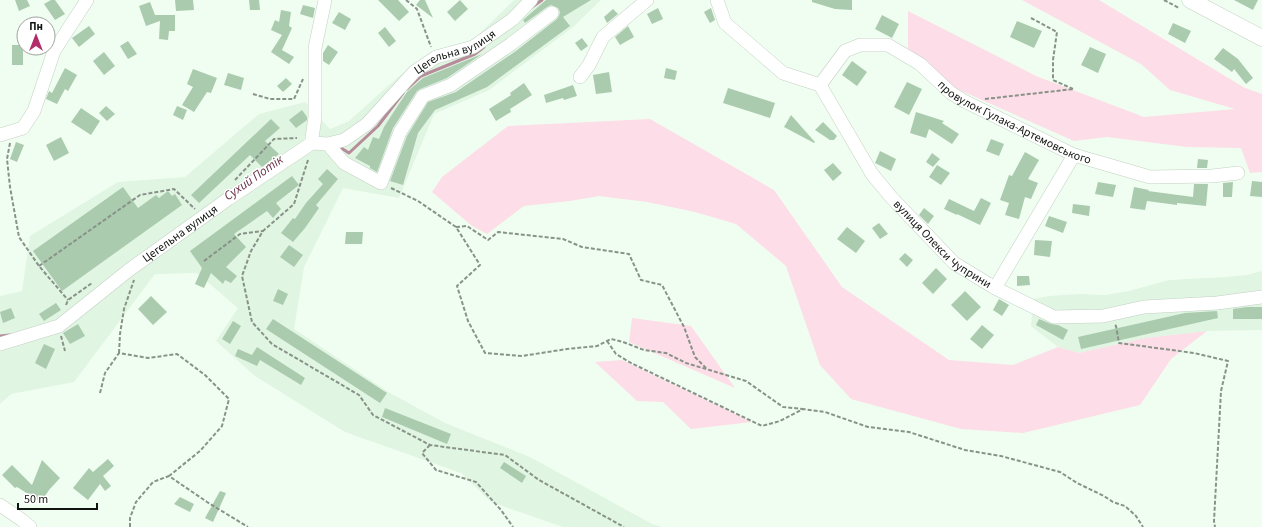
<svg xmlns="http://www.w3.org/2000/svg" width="1262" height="527" font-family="'Source Sans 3',sans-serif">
<rect width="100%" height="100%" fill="#f0fef1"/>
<g fill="#e0f5e2">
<polygon points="514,0 601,0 573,27 489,90 434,114 399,198 343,188 304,267 294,329 390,393 445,423 530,457 652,524 662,527 563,527 491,502 461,473 345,432 255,376 216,341 238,308 197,273 155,274 74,382 11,394 0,404 0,296 22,291 30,236 118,182 185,177 259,114 305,102 330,129 349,121 398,77 432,51 441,49 473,40"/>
<polygon points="1262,271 1262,330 1207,331 1145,338 1079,353 1058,347 1031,326 1033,299 1049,296 1079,294 1105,295 1129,291 1169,280 1226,277 1247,275"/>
</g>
<g fill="#fddde7">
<polygon points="1022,0 1099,0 1245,88 1262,94 1262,172 1250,173 1241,148 1187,147 1107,137 1074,141 955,88 908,48 908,11 1036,76 1144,117 1235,109 1170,90 1141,64"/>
<polygon points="650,119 774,190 842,287 949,360 1013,365 1058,347 1079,353 1145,338 1207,331 1171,359 1140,405 1023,433 961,429 851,399 820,365 786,266 736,224 695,212 647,202 599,196 570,201 524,206 487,234 472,226 432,192 442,177 508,126"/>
<polygon points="632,318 691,326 735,388 629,342"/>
<polygon points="622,360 752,422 691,429 663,402 637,401 595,362"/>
</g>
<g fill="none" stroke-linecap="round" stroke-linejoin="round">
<g stroke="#b78c9a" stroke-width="3">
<polyline points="532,7 542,0"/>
<polyline points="407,89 421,76 475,54 484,47"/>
<polyline points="338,146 349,153 378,126 403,93"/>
<polyline points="0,336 10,335"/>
</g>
</g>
<g fill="#aacbae">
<polygon points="15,0 27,0 30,6 19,11"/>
<polygon points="51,0 55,0 65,14 55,20 44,4"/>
<polygon points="175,0 193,0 194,10 176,11"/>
<polygon points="249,0 259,0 260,10 250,10"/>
<polygon points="378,0 398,0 409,12 399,21"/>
<polygon points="420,0 425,0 433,18 416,5"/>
<polygon points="460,0 468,9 455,21 447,12"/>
<polygon points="546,0 591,0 563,17 570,26 487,87 435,110 418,133 403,185 390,181 407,136 428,102 456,92 516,51 557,19 559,16 560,12 558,8 551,5 547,7 525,23 523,20"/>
<polygon points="812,0 852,0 852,10 835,9 812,2"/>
<polygon points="1234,0 1258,0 1253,10"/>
<polygon points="150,2 155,15 175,15 175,31 169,31 168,40 159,39 160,21 146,26 139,6"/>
<polygon points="303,5 315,8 313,18 300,14"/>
<polygon points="658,8 663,19 652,24 647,14"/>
<polygon points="711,8 715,20 710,23 704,12"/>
<polygon points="613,9 618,14 607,23 604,17"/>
<polygon points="281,10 291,12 289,26 292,28 282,50 294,57 289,64 271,52 282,35 271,30 275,20 279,22"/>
<polygon points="339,12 351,19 345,30 332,23"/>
<polygon points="882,15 899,24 892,38 875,29"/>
<polygon points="1017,21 1042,31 1034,48 1010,37"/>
<polygon points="1173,23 1191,31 1185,43 1168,34"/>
<polygon points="89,26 95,34 79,47 72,38"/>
<polygon points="628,26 634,37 620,45 615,37"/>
<polygon points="385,27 396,41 389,47 378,33"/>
<polygon points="582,38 588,46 581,51 575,43"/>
<polygon points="128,41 137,54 128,59 120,46"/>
<rect x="12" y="45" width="11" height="20"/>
<polygon points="328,45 338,52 329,65 323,61 323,53"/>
<polygon points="1090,47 1106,54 1098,73 1081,65"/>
<polygon points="1223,48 1238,59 1253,78 1246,84 1234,69 1232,72 1214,59"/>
<polygon points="104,52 115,66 104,75 93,61"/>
<polygon points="482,54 447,78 420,89 417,91 393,128 377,172 370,168 370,166 355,158 364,147 368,150 373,137 379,139 384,127 393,113 407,92 423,78"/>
<polygon points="852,61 867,72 857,86 842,75"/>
<polygon points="65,68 77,75 68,91 65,89 57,104 46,99 49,91 52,93"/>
<polygon points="666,68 677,71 675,80 664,78"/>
<polygon points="193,69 217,78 211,93 207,92 194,112 182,105 193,87 187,84"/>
<polygon points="609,72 612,92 596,94 593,75"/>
<polygon points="228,73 244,78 241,90 224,85"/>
<polygon points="286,78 292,84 283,92 277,86"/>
<polygon points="907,82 922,89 909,115 894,107"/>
<polygon points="524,83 532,95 510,109 511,112 496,121 489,109 511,95 510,93"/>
<polygon points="573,85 577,96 564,100 563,98 546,103 544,95"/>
<polygon points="728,88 775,103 770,118 723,103"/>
<polygon points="106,106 115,114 107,121 99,113"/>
<polygon points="177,106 187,110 183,120 173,115"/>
<polygon points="81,108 100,121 91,135 71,122"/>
<polygon points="302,110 307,117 307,120 296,128 289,120"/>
<polygon points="916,112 944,121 942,123 959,134 952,144 929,129 926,138 910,133"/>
<polygon points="791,115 815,142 814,143 784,127"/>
<polygon points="271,119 280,128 265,141 279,154 262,167 250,155 199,203 191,195"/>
<polygon points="823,122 837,136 834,140 830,140 815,130"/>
<polygon points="61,137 69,153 54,161 46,145"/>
<polygon points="991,139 1004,144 999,156 986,151"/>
<polygon points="16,142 24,145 17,162 10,159"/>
<polygon points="880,151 896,159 891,171 875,163"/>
<polygon points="1025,152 1039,160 1028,179 1038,183 1031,199 1025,197 1019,219 1005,215 1009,203 1000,200 1009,175 1012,176"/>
<polygon points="932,153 940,159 933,167 926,162"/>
<polygon points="1198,159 1208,160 1207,168 1197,168"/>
<polygon points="833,163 842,173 833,181 824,170"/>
<polygon points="937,165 950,173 941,185 929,177"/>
<polygon points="327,169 338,179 316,205 319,208 305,228 293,242 281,233 293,218 295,219 306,203 323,184 318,179"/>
<polygon points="292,176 299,185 276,203 281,209 273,218 267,211 234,234 246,247 226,267 237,276 231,283 225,280 223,284 211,273 204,288 195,284 202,268 190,251"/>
<polygon points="1252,181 1262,182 1262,197 1250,196"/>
<polygon points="1098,182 1116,185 1113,197 1095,194"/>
<polygon points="1233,182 1232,197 1223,197 1223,183"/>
<polygon points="1194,184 1208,184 1206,206 1177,203 1177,205 1147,201 1145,210 1130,208 1134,187 1149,190 1148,191 1193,197"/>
<polygon points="123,187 138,208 156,195 159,198 168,191 172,196 175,194 182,205 62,291 33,251"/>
<polygon points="981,198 991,203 980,225 957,214 957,215 944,209 949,199 974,211"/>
<polygon points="1073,204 1090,206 1089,216 1072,213"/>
<polygon points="924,208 934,216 928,224 919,215"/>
<polygon points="1049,216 1067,222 1063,233 1045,226"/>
<polygon points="879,223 888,234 880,239 872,228"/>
<polygon points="847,227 865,241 856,253 837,239"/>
<polygon points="346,232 363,232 362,244 345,244"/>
<polygon points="1035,240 1052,241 1050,257 1034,255"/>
<polygon points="289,245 303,255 294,267 280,257"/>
<polygon points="905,253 913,260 907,267 899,259"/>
<polygon points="936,268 947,279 933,294 922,283"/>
<polygon points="1017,276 1029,276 1030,285 1017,286"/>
<polygon points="278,289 288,294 283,305 273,301"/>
<polygon points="965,291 981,307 967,321 951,305"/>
<polygon points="151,296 167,312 153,325 138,309"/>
<polygon points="999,299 1009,305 1002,316 993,310"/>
<polygon points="56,303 61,310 44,321 39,314"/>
<polygon points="1247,307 1262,307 1262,319 1233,319 1233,309"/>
<polygon points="11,308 15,318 3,323 0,312"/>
<polygon points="1217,311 1218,318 1081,349 1078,337 1185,313"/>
<polygon points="273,319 387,393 380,403 266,329"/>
<polygon points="1039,319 1051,324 1058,325 1068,330 1063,340 1036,325"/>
<polygon points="233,321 241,326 230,344 222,339"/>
<polygon points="78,324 85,336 70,344 63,333"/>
<polygon points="982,325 994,335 982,349 970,339"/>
<polygon points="44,344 55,349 46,369 35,363"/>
<polygon points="257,347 305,378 301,385 260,360 257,366 235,356 238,349 252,355"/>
<polygon points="385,408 451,434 447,444 382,417"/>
<polygon points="108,459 114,466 103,476 111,486 105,491 100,484 88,500 73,488 89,468 93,472"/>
<polygon points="42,460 60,478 49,490 41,502 17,487 15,488 2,475 12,465 32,485"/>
<polygon points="504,462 526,476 522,483 500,468"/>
<polygon points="220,491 226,493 213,522 205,518"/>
<polygon points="180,497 194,504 190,512 174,504"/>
</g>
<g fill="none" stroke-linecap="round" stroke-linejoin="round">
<defs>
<g id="minor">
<path id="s1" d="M 717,0 L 725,23 L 783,73 L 820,85 L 872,174 L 891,197 L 954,263 L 995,288 L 1054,317 L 1103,316 L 1144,307 L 1217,303 L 1262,297"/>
<polyline points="580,77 589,65 603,37 647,0"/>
<path id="s2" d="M 820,85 L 845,51 L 860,45 L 888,45 L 920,64 L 951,93 L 964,101 L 1074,155 L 1150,177 L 1212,176 L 1238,173"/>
<polyline points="0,135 23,128 34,111 54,51 87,0"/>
<polyline points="312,143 312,138 315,117 315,48 325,0"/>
<polyline points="331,148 344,163 381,183 400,132 423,96 451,85 511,44 552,13"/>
<polyline points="995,288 1074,155"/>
<path id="s3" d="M 0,344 L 59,326 L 129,270 L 228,199 L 312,143 L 328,144 L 344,140 L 367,124 L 414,72 L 436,57 L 473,47 L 513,19 L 531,0"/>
<polyline points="0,505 22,520 30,527"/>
</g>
<polyline id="tertiary" points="1190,0 1262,38"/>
</defs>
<use href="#minor" stroke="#c3d1c4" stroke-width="14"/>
<use href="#tertiary" stroke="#c3d1c4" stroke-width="17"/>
<g stroke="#889289" stroke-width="2" stroke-dasharray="4 2" stroke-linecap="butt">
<polyline points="406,0 417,9 431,47"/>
<polyline points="1164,0 1179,8"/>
<polyline points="1031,18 1057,32 1053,60 1053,80 1073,89"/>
<polyline points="253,94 270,99 294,99 303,79"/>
<polyline points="985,99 1074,89"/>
<polyline points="10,143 7,159 10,187 19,237 39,266 68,300"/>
<polyline points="308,160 294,204 263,231 251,251 242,276 252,322 272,344 359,395 373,415 430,445 505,455 539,480 624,527"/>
<polyline points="235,180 274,139 297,138"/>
<polyline points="391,188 418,201 456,227 480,265 457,286 468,321 485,353 522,356 567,349 597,346 611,339 623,342 644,350 666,353 686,363 746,381 783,407 803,409"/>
<polyline points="456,227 467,226 488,240 498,232 563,239 582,247 629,254 641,280 662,285 684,327 695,357 706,368"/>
<polyline points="204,261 240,234 263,231"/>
<polyline points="39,266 140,195 174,189 195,209"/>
<polyline points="66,305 68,300 92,283"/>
<polyline points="1115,325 1116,326 1119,343 1194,353 1228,361 1221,391 1214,521 1215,527"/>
<polyline points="61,336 65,351"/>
<polyline points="607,341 616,354 631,363 762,426 780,421 803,409 825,412 868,427 909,432 965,450 1001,456 1060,472 1077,483 1104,496 1113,502 1125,506 1136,516 1143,527"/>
<polyline points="119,353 120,334 124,309 134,280"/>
<polyline points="100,393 105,373 119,353 148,358 177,354 205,375 229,399 222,426 200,451 169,476"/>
<polyline points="430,445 422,453 436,470 476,482 501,510 513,527"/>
<polyline points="130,527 130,518 136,502 153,482 169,476 207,502 248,527"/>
</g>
<use href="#minor" stroke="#fff" stroke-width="13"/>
<use href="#tertiary" stroke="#fff" stroke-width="16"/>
</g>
<g text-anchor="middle" stroke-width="3" stroke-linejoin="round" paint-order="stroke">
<g font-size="12" fill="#101410" stroke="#fff">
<text dy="4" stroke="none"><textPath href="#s3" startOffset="551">Цегельна вулиця</textPath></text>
<text dy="4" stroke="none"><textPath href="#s2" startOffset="236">провулок Гулака-Артемовського</textPath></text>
<text dy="4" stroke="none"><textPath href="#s3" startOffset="214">Цегельна вулиця</textPath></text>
<text dy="4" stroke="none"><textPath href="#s1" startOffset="343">вулиця Олекси Чуприни</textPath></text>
</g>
<g font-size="13" font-style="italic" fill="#672f44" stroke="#fff">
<text transform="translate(253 177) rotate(-35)" y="5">Сухий Потік</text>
</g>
</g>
<g transform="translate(36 36)"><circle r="19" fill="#ffffff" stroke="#9fa19f"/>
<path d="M0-3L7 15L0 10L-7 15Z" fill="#b42b6a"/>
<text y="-6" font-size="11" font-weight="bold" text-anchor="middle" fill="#101410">Пн</text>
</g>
<path d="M18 503v6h79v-6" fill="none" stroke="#101410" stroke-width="2"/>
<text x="24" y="503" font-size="12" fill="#101410" stroke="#ffffff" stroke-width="3" paint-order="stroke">50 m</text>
</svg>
